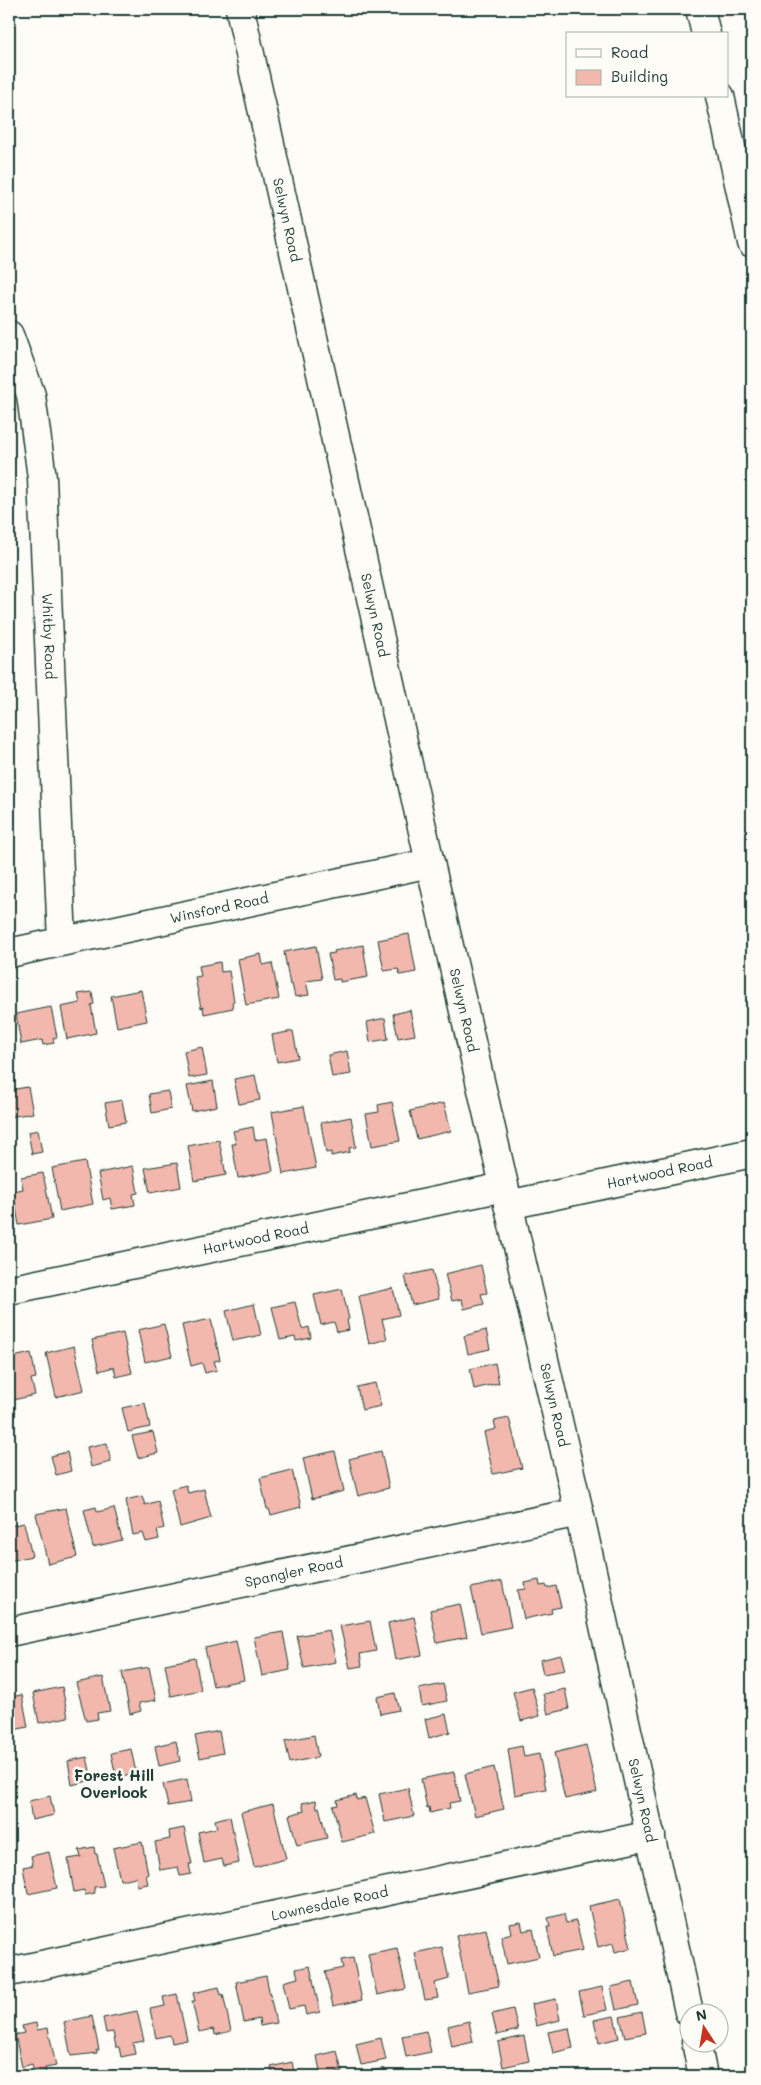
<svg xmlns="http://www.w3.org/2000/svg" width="761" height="2085" font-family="Mali,sans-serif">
<rect width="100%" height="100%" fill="#fdfcf7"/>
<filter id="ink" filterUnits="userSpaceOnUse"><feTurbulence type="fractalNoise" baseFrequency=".02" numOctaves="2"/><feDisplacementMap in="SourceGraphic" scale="10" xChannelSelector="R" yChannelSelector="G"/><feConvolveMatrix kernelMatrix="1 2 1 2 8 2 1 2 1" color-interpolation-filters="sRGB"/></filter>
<g filter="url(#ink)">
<g fill="#f2b8ad" stroke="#1f3d34">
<polygon points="409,934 416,972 400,975 398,969 384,971 378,940"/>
<polygon points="363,945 368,977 340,982 340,979 333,980 328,954 335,953 334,951"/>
<polygon points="316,946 322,979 306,981 309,995 295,997 292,984 290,985 284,952"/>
<polygon points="261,954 263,965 272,963 279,999 246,1005 238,959"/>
<polygon points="220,962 221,972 229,971 234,1001 232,1002 233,1008 204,1014 203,1007 201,1008 195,977 201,976 199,966"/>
<polygon points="141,990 147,1021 117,1027 111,996"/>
<polygon points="92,992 94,1004 91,1005 96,1033 67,1039 61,1007 80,1003 78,994"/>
<polygon points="51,1007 57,1037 53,1038 54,1043 43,1045 42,1040 21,1044 16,1014"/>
<polygon points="410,1010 415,1035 398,1038 393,1014"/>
<polygon points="385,1018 388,1039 370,1042 367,1022"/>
<polygon points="293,1031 298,1058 277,1062 272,1035"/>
<polygon points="202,1047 207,1075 189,1078 184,1051"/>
<polygon points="347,1051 351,1074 332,1077 328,1055"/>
<polygon points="255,1075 260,1100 239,1104 234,1079"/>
<polygon points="213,1081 217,1106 192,1111 187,1086"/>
<polygon points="28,1087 33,1113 9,1117 9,1090"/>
<polygon points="168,1091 171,1109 152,1113 149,1094"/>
<polygon points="122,1100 126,1122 109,1125 105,1103"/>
<polygon points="392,1102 400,1141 372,1146 366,1114 379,1112 378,1105"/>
<polygon points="444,1103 451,1131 417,1139 410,1111"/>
<polygon points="304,1106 316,1168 283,1174 272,1112"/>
<polygon points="351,1117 356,1147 349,1148 350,1152 331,1156 331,1152 326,1153 321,1123"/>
<polygon points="253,1127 255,1140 267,1138 273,1171 238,1178 232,1144 236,1144 233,1131"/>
<polygon points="38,1130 42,1152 32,1154 28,1132"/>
<polygon points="219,1140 226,1175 194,1181 188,1146"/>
<polygon points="85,1162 93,1204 60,1211 52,1168"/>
<polygon points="177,1163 181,1187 150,1193 145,1168"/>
<polygon points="133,1166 138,1193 133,1194 135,1205 112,1209 110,1198 103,1200 98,1173"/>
<polygon points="43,1173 52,1219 19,1225 13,1191 23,1189 21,1177"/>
<polygon points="481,1265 487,1293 481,1294 484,1304 464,1309 462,1299 452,1301 445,1274"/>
<polygon points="432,1270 439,1299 412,1305 405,1276"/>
<polygon points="393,1288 399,1315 382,1319 387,1339 369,1344 359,1296"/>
<polygon points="342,1289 349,1319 347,1320 349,1330 337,1332 334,1322 321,1325 314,1295"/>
<polygon points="295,1302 302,1329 309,1327 311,1338 296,1341 295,1337 280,1340 272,1307"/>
<polygon points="254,1304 261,1335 233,1341 226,1311"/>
<polygon points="211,1319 220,1360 214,1361 217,1370 205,1373 202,1363 191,1366 182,1325"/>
<polygon points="164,1324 172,1356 145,1362 138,1330"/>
<polygon points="486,1330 490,1349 468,1354 464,1336"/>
<polygon points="123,1333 132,1373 116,1377 114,1367 99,1371 92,1340"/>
<polygon points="74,1346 84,1390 56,1397 46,1353"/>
<polygon points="31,1353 36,1378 31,1379 35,1395 13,1400 9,1384 9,1358"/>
<polygon points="495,1363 499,1383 474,1389 470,1369"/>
<polygon points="375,1383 381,1406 362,1410 357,1387"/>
<polygon points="145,1403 150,1427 128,1432 122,1408"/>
<polygon points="509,1418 522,1468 493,1474 484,1432 496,1429 494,1421"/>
<polygon points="153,1432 158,1453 138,1458 132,1436"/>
<polygon points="107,1443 111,1462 91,1467 87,1447"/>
<polygon points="335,1451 344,1491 312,1499 303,1458"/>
<polygon points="381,1451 389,1488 358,1496 349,1459"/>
<polygon points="67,1452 71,1471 56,1475 51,1456"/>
<polygon points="292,1470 301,1507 271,1515 269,1509 267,1509 260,1478"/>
<polygon points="186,1485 188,1493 204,1489 211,1518 180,1527 171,1489"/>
<polygon points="142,1496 145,1505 158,1501 164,1528 157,1530 159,1539 146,1542 143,1533 133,1535 126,1500"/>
<polygon points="96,1507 97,1512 114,1508 122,1540 93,1547 84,1510"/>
<polygon points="66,1508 77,1557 48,1564 36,1514"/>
<polygon points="24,1523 32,1556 9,1561 9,1526"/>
<polygon points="539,1580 540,1586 546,1585 547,1588 556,1586 561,1607 551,1609 552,1613 524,1619 518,1590 526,1589 525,1583"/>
<polygon points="502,1581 511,1627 481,1633 471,1588"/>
<polygon points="460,1604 467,1637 437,1643 430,1610"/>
<polygon points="414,1617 422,1655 395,1660 388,1623"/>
<polygon points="370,1621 376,1651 360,1654 362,1666 350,1668 340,1626"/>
<polygon points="329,1630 336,1662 304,1668 297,1636"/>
<polygon points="283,1632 290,1670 262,1676 254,1637"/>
<polygon points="236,1641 244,1680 213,1686 205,1648"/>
<polygon points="561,1655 565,1670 543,1674 540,1660"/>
<polygon points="195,1658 201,1690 171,1696 165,1664"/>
<polygon points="149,1667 156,1700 139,1703 141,1711 130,1714 122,1672"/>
<polygon points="103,1677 110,1711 97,1713 98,1719 86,1721 76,1683"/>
<polygon points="443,1684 447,1701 422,1706 419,1689"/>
<polygon points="62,1687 68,1717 39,1723 33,1693"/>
<polygon points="532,1687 540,1716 521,1721 513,1692"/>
<polygon points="565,1689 569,1709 548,1714 543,1694"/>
<polygon points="395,1693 399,1710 380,1714 377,1697"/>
<polygon points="22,1695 28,1727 9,1731 9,1697"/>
<polygon points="446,1714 450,1732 429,1738 425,1719"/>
<polygon points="219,1731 223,1753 200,1758 195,1736"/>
<polygon points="314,1735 318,1757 290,1763 285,1741"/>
<polygon points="176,1741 180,1761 159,1766 155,1746"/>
<polygon points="586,1745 597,1792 565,1799 554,1753"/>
<polygon points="522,1746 524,1757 539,1754 546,1789 515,1795 508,1749"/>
<polygon points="131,1749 136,1773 116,1777 111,1753"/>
<polygon points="87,1757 92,1780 72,1785 68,1761"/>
<polygon points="494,1767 504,1809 475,1816 465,1774"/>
<polygon points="454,1772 460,1801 449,1803 450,1808 430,1813 429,1807 427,1808 421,1779"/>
<polygon points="187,1779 191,1802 168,1806 163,1784"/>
<polygon points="408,1788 414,1816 385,1822 379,1794"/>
<polygon points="356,1795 357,1800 365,1798 375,1834 342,1842 333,1806 338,1805 337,1800"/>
<polygon points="50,1796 54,1815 32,1820 29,1801"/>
<polygon points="316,1800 317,1808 319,1807 327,1838 297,1845 289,1815 304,1811 302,1803"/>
<polygon points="273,1804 286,1859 254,1867 241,1812"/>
<polygon points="230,1816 239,1863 224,1866 222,1859 204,1863 198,1832 217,1828 215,1820"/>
<polygon points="184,1828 192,1864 189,1864 191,1874 180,1876 178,1867 160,1870 155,1842 170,1839 169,1831"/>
<polygon points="142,1842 148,1874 146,1875 148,1884 137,1886 136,1877 120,1880 113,1848"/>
<polygon points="94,1847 95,1854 97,1854 104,1886 94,1887 95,1893 85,1895 84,1890 74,1892 68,1859 81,1857 79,1850"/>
<polygon points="49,1852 57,1888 28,1894 23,1867 33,1865 31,1856"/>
<polygon points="9,1874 10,1874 16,1901 11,1902 12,1910 9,1911"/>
<polygon points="620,1899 631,1948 615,1952 613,1943 598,1947 589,1906"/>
<polygon points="564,1914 566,1923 576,1921 583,1950 553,1956 547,1927 550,1927 548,1918"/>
<polygon points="521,1922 523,1931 533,1929 539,1957 507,1964 501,1936 512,1933 510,1924"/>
<polygon points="486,1929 499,1986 468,1992 456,1936"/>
<polygon points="442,1947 449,1979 435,1983 438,1998 425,2000 415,1953"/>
<polygon points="397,1948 406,1989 377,1995 368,1954"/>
<polygon points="353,1958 362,2000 333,2006 325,1972 343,1968 341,1960"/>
<polygon points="310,1966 320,2012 306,2015 304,2006 289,2009 283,1982 298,1978 296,1969"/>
<polygon points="266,1976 276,2023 260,2026 259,2019 244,2022 236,1982"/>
<polygon points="633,1982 638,2005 616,2010 611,1987"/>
<polygon points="219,1987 221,1995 223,1994 231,2031 215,2035 214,2029 199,2032 192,2001 195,2001 193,1993"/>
<polygon points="602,1987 607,2010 584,2015 579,1992"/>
<polygon points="177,1994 187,2040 172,2043 170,2035 156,2038 150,2009 165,2006 163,1997"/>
<polygon points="556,1999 560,2020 536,2026 532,2004"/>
<polygon points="513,2009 518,2030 497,2035 492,2014"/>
<polygon points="137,2011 144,2041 133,2043 135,2054 121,2057 119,2047 116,2047 113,2032 106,2033 103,2018"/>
<polygon points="642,2012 646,2033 625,2037 620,2017"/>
<polygon points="92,2016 99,2050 96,2050 97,2053 71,2056 64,2022"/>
<polygon points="614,2016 619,2038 599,2043 594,2020"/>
<polygon points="469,2021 473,2042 452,2047 448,2026"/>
<polygon points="36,2023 37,2030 48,2028 56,2066 45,2068 46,2075 40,2076 35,2076 32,2064 22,2067 15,2035 24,2033 22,2026"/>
<polygon points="569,2028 573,2048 553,2053 548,2032"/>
<polygon points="426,2031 431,2052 406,2057 402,2036"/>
<polygon points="524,2036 529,2061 503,2067 498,2042"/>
<polygon points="381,2038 386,2060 361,2065 356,2044"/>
<polygon points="337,2051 342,2072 321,2076 317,2056"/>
<polygon points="292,2062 295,2076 273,2076 271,2067"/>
<polygon points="384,2068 386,2076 363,2076 362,2074"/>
<polygon points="250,2072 251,2076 229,2076"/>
</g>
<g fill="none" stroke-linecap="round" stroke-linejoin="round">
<defs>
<g id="minor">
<path id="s1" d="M 240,9 L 430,863 L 579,1512 L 689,2012"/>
<polyline points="700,9 706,34"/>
<polyline points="720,96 752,243"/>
<path id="s2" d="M 9,335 L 31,395 L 42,478 L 62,941"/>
<path id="s3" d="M 9,953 L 430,863"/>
<path id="s4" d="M 508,1205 L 752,1153"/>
<path id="s5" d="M 9,1290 L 504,1187"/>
<path id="s6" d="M 9,1632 L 579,1512"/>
<path id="s7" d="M 9,1972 L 651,1835"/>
<polyline points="696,2042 703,2076"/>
</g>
</defs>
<use href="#minor" stroke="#1f3d34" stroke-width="31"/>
<use href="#minor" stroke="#fdfcf7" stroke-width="28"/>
</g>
</g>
<g text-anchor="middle" stroke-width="5" stroke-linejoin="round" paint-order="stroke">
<g font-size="14" fill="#1f3d34" stroke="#fdfcf7">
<text dy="5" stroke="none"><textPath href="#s1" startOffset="216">Selwyn Road</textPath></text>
<text dy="5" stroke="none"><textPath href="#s1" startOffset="621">Selwyn Road</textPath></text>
<text dy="5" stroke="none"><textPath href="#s2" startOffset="306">Whitby Road</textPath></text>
<text dy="5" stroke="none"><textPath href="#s3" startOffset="215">Winsford Road</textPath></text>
<text dy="5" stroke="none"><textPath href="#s1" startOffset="1026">Selwyn Road</textPath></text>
<text dy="5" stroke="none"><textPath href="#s4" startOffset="155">Hartwood Road</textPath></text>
<text dy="5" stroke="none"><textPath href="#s5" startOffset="252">Hartwood Road</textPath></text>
<text dy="5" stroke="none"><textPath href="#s1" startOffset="1431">Selwyn Road</textPath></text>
<text dy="5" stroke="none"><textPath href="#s6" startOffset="291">Spangler Road</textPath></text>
<text dy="5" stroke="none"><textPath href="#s1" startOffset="1836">Selwyn Road</textPath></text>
<text dy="5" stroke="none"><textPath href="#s7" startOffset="328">Lownesdale Road</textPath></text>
</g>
<g font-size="15" font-weight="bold" fill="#1f3d34" stroke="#fdfcf7">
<text x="114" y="1781">Forest Hill<tspan x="114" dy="17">Overlook</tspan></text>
</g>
</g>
<rect width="761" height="2085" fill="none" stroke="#fdfcf7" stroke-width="30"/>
<rect x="15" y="15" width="731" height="2055" fill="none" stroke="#1f3d34" stroke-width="2" filter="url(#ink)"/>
<rect x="566" y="32" width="162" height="65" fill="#fdfcf7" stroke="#a4b0a9"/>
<rect x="576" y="49" width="25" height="8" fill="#fdfcf7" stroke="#a4b0a9"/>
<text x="611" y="58" font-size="15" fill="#1f3d34">Road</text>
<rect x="576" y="70" width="25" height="15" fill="#f2b8ad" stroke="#a4b0a9"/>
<text x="611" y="82" font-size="15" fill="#1f3d34">Building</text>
<g transform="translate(704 2028) rotate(348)"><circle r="24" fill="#fdfcf7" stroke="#a4b0a9"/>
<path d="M0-4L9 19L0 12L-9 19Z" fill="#c8321e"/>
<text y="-8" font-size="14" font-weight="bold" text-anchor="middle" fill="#1f3d34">N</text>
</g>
</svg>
